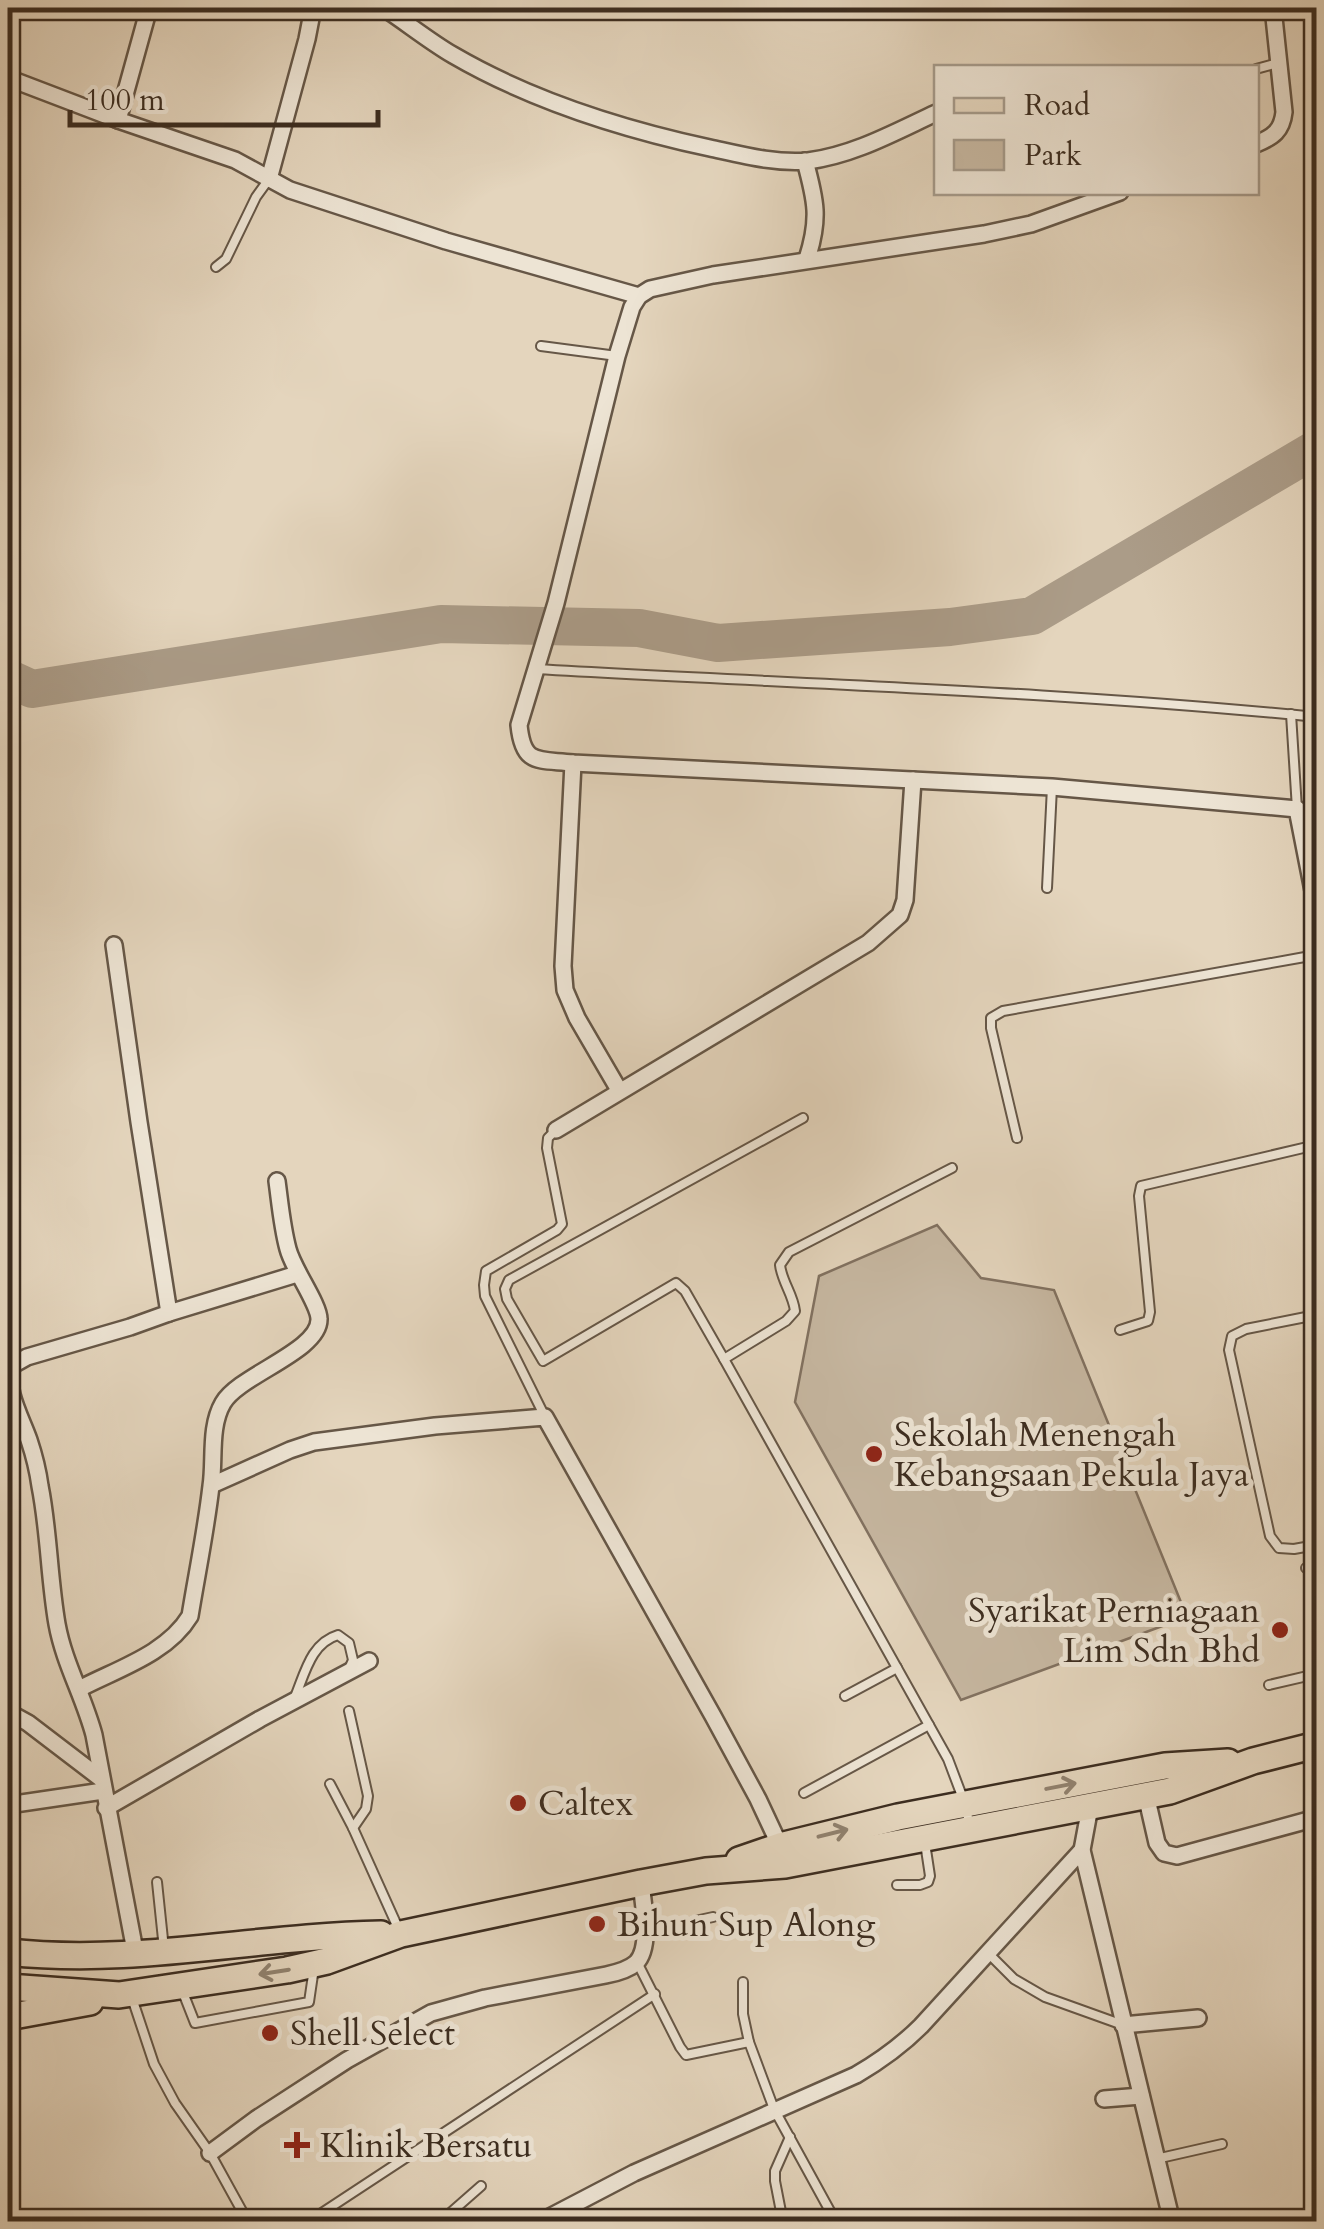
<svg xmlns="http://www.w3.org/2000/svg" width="1324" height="2229" font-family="Cardo,serif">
<rect width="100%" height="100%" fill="#e4d5bd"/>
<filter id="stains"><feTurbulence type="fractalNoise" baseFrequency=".002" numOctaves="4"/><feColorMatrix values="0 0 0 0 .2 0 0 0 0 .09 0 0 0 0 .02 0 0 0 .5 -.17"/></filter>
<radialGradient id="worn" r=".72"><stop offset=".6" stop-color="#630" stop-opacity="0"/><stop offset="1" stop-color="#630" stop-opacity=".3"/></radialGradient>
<polygon fill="#c7b8a2" stroke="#827261" stroke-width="2.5" points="937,1225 981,1278 1054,1290 1187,1617 961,1700 795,1402 819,1276"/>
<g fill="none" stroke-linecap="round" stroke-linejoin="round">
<polyline stroke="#ab9c88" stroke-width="38" points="8,678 32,689 441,624 639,628 718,643 950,627 1032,616 1316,449"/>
<defs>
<g id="service">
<polyline points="1256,69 1278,63"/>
<polyline points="216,267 226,259 256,197 269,179"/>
<polyline points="541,346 617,356"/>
<path d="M 536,669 C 796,684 1057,691 1316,717"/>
<polyline points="1291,714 1297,809"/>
<polyline points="1047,888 1052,787"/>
<polyline points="1017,1138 991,1028 991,1018 1003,1011 1316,955"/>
<path d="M 952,1168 L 789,1252 L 780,1265 C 782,1282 793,1294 795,1311 L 786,1321 L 724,1359 L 948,1759 L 965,1804 L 970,1827"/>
<polyline points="1316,1315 1246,1329 1232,1336 1229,1350 1270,1536 1279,1548 1294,1549 1316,1545"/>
<polyline points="1120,1330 1148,1321 1150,1312 1139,1196 1141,1186 1316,1145"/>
<polyline points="724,1359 685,1291 676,1283 543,1361 507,1299 505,1289 509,1280 803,1118"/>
<polyline points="545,1417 485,1296 484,1285 486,1271 557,1230 562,1224 547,1148 548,1138 556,1130"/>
<polyline points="1306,1568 1316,1566"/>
<polyline points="1269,1685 1316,1674"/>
<polyline points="845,1696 897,1668"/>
<path d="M 295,1697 C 305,1673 311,1643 338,1635 L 349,1643 L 353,1660 L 349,1669"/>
<polyline points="349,1711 368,1796 366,1809 353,1828"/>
<polyline points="330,1784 353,1828 399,1930"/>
<polyline points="804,1793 929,1725"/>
<polyline points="157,1882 164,1949"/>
<polyline points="897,1885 920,1885 928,1882 930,1876 925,1843"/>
<polyline points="645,1932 713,1917"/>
<polyline points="988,1953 1014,1979 1045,1997 1123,2025"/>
<polyline points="637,1962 680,2047 686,2055 749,2042"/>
<polyline points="743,1982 743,2014 749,2042 774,2109 836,2222"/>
<polyline points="182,1990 195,2023 309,2002 314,1968"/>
<polyline points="132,1998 154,2064 175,2103 210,2153 248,2222"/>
<polyline points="1156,2159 1222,2144"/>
<polyline points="308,2222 655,1994"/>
<polyline points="440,2222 481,2186"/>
<polyline points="783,2222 775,2181 775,2171 790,2137"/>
</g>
<g id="minor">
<polyline points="149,8 118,120 235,160 290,190 446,241 639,296"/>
<path d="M 384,8 C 407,23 429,41 453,55 C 532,101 622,129 710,148 C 742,155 776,164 808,161 C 854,155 895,132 936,113"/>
<polyline points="8,78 118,120"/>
<path d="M 1256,144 C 1273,137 1282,131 1284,112 L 1273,8"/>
<path d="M 805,161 C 816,201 820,219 807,259"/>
<polyline points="269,179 307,39 313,8"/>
<path d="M 1120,192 L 1031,224 L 984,234 L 713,275 L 650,289 L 639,296 L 632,307 L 617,356 L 556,603 L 519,725 C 523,766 538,759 573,763 L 1052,787 L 1297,809 L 1316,906"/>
<polyline points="573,763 563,966 565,990 577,1018 619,1090"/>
<path d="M 114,945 L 139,1122 L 169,1313 L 130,1327 L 27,1357 L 11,1366 C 5,1391 21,1417 29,1440 C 34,1455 38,1471 40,1486 C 49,1531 49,1578 57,1624 C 64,1663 84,1697 94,1735 L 136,1956"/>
<polyline points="556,1130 868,943 900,915 905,900 913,780"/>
<polyline points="169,1313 297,1274"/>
<polyline points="212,1485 290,1450 314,1442 435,1426 545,1417 713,1716 758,1799 780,1846"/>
<path d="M 79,1689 C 117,1669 167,1654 190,1616 C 197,1573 206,1530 211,1486 C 215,1460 209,1427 223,1403 C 239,1375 320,1351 319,1319 C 319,1304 293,1269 288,1249 C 282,1227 280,1203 277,1181"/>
<polyline points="8,1712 28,1723 100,1778"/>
<polyline points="1309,1747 1316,1777"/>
<polyline points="1146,1795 1157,1843 1164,1853 1177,1856 1316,1818"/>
<polyline points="8,1805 103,1791"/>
<polyline points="1090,1807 1082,1850 1172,2222"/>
<polyline points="106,1808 260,1719 369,1661"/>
<polyline points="1123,2025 1198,2018"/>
<polyline points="1104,2099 1141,2096"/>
<path d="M 210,2153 L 256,2119 L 347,2060 L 431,2013 L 485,1998 L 606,1975 C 616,1973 628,1970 636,1963 C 652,1947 643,1903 641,1883"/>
<path d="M 540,2222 L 634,2173 L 856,2075 C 880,2061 901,2046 921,2026 L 1082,1850"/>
</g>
<g id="primary">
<polyline points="739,1860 780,1846 898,1817 1165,1766 1228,1762"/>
<path d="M 8,1952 C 136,1966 254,1936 381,1934"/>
<polyline points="8,1987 119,1995 287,1970 327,1961 401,1934 641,1883 706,1871 785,1865 1170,1791 1253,1761 1316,1745"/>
<polyline points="8,2017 90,2002"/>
</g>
</defs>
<use href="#service" stroke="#665747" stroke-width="12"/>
<use href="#minor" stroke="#665747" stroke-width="20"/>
<use href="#primary" stroke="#3c2d20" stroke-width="30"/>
<use href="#service" stroke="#ede4d4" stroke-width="8"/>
<use href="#minor" stroke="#ede4d4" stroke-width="15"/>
<use href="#primary" stroke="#e4d5bd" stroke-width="25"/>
</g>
<defs><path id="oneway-shaft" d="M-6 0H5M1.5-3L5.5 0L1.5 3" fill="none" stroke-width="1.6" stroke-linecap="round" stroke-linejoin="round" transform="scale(2.5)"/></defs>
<g stroke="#90816e">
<use href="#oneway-shaft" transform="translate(1061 1786) rotate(-11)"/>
<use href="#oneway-shaft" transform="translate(833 1833) rotate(-14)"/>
<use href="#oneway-shaft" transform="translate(274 1972) rotate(171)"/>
</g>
<g fill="#8f2418" stroke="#ede4d4" stroke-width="4">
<circle cx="874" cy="1454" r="10"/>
<circle cx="1280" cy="1630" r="10"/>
<circle cx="518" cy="1803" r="10"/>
<circle cx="597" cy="1924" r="10"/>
<circle cx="270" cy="2033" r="10"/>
<path d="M292 2130h10v10h10v10h-10v10h-10v-10h-10v-10h10z"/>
</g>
<g text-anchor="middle" stroke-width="10" stroke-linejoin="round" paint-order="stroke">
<g font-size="35" fill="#3c2d20" stroke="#ede4d4" text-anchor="start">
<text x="894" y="1446">Sekolah Menengah<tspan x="894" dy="40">Kebangsaan Pekula Jaya</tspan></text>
<text x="1260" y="1622" text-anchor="end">Syarikat Perniagaan<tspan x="1260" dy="40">Lim Sdn Bhd</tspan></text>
<text x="538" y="1815">Caltex</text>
<text x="617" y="1936">Bihun Sup Along</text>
<text x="290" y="2045">Shell Select</text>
<text x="320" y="2157">Klinik Bersatu</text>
</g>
</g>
<rect width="1324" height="2229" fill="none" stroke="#e4d5bd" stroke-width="40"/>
<rect x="10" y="10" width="1304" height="2209" fill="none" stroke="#3c2d20" stroke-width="5"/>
<rect x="20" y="20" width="1284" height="2189" fill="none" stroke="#3c2d20" stroke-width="2.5"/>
<rect x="934" y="65" width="325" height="130" fill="#ede4d4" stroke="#a69b8c" stroke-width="2.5"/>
<rect x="954" y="98" width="50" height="15" fill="#e4d5bd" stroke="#a69b8c" stroke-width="2.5"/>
<text x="1024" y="115" font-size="30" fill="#3c2d20">Road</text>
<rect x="954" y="140" width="50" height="30" fill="#c7b8a2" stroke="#a69b8c" stroke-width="2.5"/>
<text x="1024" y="165" font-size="30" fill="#3c2d20">Park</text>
<path d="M70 110v15h308v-15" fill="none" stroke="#3c2d20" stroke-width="5"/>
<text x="85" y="110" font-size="30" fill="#3c2d20" stroke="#ede4d4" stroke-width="8" paint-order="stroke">100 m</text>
<rect width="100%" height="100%" filter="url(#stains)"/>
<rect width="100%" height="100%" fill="url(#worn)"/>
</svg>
